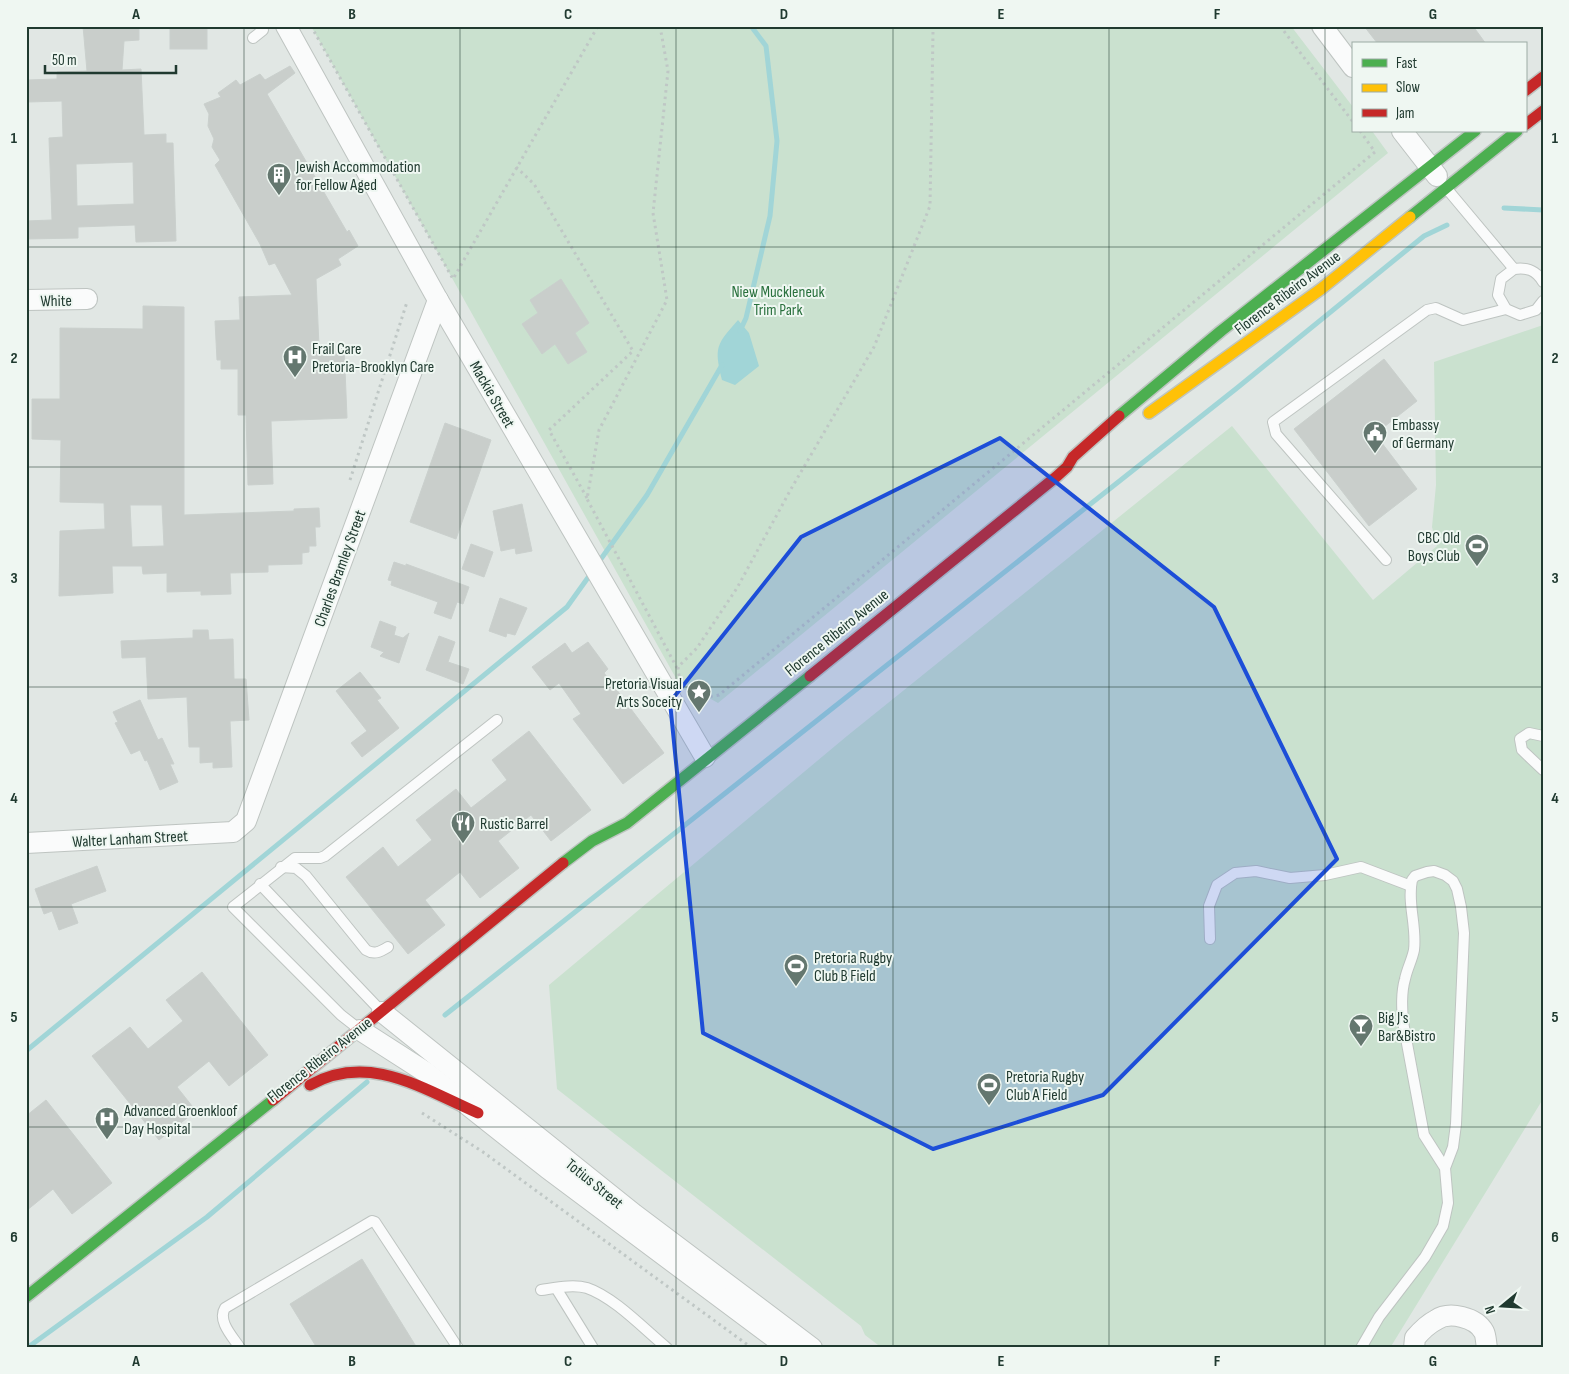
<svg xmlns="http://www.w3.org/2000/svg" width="1569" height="1374" font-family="'Sofia Sans Condensed',sans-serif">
<rect width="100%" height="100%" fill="#e1e7e4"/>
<g fill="#cae1cf">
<polygon points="311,26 1291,26 1353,107 1353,131 1372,131 1388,153 718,703 702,694 682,689"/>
<polygon points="1543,325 1543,1099 1390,1348 882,1348 865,1335 861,1326 557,1089 549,985 847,736 1232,426 1373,600 1437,546 1432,527 1436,485 1434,362"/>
</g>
<path fill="#a1d5d7" d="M 738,320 L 749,333 L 759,366 L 735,385 L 722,380 C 714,347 716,345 738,320 Z"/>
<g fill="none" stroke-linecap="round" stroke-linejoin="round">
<g stroke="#a1d5d7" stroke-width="5">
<polyline points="1504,208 1543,210"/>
<polyline points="740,331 746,318 770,216 777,141 766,46 751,26"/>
<polyline points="598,563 647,495 722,365"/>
<polyline points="445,1015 1237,388 1424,236 1447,225"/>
<polyline points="26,1051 567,607 592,572"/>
<polyline points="27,1348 207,1217 367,1082"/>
</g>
</g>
<g fill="#c9cecb" stroke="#cad0cd" fill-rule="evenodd">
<path d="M 83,26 L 139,26 L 139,40 L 124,41 L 122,70 L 141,69 L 144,135 L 166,134 L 166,143 L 173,143 L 176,241 L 136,242 L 135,225 L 78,227 L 78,238 L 26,239 L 26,221 L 52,220 L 49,138 L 63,137 L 62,101 L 28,102 L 28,80 L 57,79 L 57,72 L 87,71 ZM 133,162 L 134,204 L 77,206 L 76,164 Z"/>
<rect x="170" y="26" width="37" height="23"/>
<polygon points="1364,26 1473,26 1486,44 1378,44"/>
<polygon points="290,66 295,73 267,94 347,232 349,230 358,246 338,259 341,265 316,279 319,346 344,345 347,418 271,421 273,484 248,485 246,415 238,415 238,369 221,369 221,360 217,360 215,321 240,320 239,297 292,295 275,263 269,265 260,244 215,165 220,160 212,147 214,139 208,126 209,114 204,104 221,97 218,93 236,80 240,85 260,74 265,80"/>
<polygon points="561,279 589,323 575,333 587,352 568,364 555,344 542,354 522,324 538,313 530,300"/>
<path d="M 143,306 L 184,307 L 184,515 L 294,511 L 294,509 L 319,508 L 320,527 L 315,527 L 316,546 L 309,546 L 309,552 L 302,553 L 302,564 L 268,565 L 268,572 L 230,573 L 231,594 L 201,595 L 201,591 L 167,592 L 167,573 L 143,574 L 142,566 L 112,566 L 113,593 L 59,596 L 60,531 L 105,529 L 104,503 L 60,502 L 61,440 L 32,439 L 32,399 L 60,399 L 60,328 L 143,329 ZM 130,505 L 162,505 L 164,546 L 132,547 Z"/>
<polygon points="1384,359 1417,401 1375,434 1417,489 1369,526 1294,429"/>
<polygon points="445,423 491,440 456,539 410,522"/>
<polygon points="522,504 532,551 516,554 515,548 501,551 493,511"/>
<polygon points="471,544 493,552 484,577 462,569"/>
<polygon points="394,562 406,566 406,564 469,587 463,604 457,602 451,619 434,613 438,602 391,585 392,581 388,580"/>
<polygon points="500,598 527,608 515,635 507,633 506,637 489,631"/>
<polygon points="380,621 396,627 394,635 403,638 409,633 399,663 380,656 384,652 371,647"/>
<polygon points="193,630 208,630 209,640 233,639 234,679 246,679 249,720 230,721 232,767 213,768 213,762 200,763 200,747 189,747 187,697 148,699 146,657 122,658 121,641 193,638"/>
<polygon points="439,636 455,642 448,662 469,669 463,684 426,670"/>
<polygon points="588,642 608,669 604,673 664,753 623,784 573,719 581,714 559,683 550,690 532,667 565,643 572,653"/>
<polygon points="360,672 381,698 377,700 399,728 362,757 351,743 367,731 336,691"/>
<polygon points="140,700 158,740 162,738 174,764 170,764 178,782 160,790 147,760 145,761 140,750 131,754 115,723 118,722 113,712"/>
<polygon points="529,731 591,810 551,841 531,815 498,841 519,868 480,898 460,872 425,900 445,925 408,954 346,877 383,847 398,867 432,840 416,820 456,789 471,808 507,780 492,760"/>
<polygon points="97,866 106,891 71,904 78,923 59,930 52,911 44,914 35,889"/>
<polygon points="202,972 268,1055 229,1086 209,1061 177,1087 196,1111 159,1140 92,1056 130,1027 148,1049 183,1021 166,1000"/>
<polygon points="46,1100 112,1183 72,1214 53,1189 26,1211 26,1116"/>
<polygon points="362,1259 417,1348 317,1348 290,1304"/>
</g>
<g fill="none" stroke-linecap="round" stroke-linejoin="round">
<defs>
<g id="lane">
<polyline points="253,38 263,30"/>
<polyline points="1447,189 1514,269"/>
<path d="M 1543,282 C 1536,270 1527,267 1514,269 L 1501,279 L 1498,295 L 1506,309 L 1520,315 L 1536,310 L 1543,301"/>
<polyline points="1386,560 1276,434 1273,422 1427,310 1436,308 1463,320 1506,309"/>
<polyline points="1543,736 1529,733 1520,739 1522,750 1543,770"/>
<path d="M 281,867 L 296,868 L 306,876 L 366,950 C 374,955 380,952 388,947"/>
<polyline points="260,884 380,1010"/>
<polyline points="1210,939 1209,906 1217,885 1235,873 1256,871 1290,878 1325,875 1361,867 1411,886"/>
<polyline points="359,1029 341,1015 233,907 295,858 320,858 325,856 497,720"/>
<polyline points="556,1288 593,1348"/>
<path d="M 541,1290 C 555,1288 573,1284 587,1288 C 614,1297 645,1330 667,1348"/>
<path d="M 240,1348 C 233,1337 217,1321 225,1308 L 372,1221 L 375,1222 L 458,1348"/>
<path d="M 1361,1348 L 1379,1317 L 1425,1257 L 1443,1226 L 1448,1203 L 1445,1168 L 1453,1147 L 1456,1124 L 1464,933 L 1461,907 L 1457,889 L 1453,881 L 1445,875 L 1434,871 L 1427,872 L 1415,876 L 1412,880 C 1407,903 1417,926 1414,950 C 1412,960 1407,969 1405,979 C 1401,993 1402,1008 1403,1022 L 1424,1135 L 1445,1168"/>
</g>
<g id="street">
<polyline points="286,26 438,300 705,757"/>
<polyline points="1322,26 1353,67"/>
<polyline points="1402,131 1437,176"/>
<polyline points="26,300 87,299"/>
<polyline points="26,843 233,832 246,821 438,300"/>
<polyline points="382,1012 634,1214 812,1348"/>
<polyline points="360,1030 427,1073 547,1168 788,1348"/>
<path d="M 1414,1348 L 1415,1338 C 1421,1331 1428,1324 1436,1320 C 1449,1311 1476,1317 1484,1332 C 1486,1336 1486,1343 1487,1348"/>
</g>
<g id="fast">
<polyline points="1410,217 1517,131"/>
<polyline points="1119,416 1221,331 1475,131"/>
<polyline points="563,863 592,841 627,823 810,676"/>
<polyline points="26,1297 273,1100"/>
</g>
<polyline id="slow" points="1149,413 1321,289 1410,217"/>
<g id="jam">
<polyline points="1525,91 1543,77"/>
<polyline points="1525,125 1543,111"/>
<polyline points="810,676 1056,477 1067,467 1073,457 1119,416"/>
<path d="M 310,1085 C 369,1052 423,1089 478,1113"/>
<polyline points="273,1100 563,863"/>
</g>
</defs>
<use href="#lane" stroke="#bec4c1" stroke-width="12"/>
<use href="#street" stroke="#bec4c1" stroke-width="22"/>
<use href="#fast" stroke="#bec5c1" stroke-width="14"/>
<use href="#slow" stroke="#bec5c1" stroke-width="14"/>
<use href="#jam" stroke="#bec5c1" stroke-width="14"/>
<g stroke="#bfc7c5" stroke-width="3" stroke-dasharray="2.5 4" stroke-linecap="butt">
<polyline points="311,26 453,279 598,26"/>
<polyline points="660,26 668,71 653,213 667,300 599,430 587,499 677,668"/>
<polyline points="1280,26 1353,122"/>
<polyline points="516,167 534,184 633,351 549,430 587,498"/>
<polyline points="350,480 407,302"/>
<polyline points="679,676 678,667 697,648 737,588 791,489 874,347 930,206 933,32 935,26"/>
<polyline points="691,700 719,695 1375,152 1360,131"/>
<polyline points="422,1113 483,1152 752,1348"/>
</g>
<use href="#lane" stroke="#fafbfb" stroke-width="10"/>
<use href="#street" stroke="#fafbfb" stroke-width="20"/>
<use href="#fast" stroke="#4caf50" stroke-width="11"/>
<use href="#slow" stroke="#ffc107" stroke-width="11"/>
<use href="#jam" stroke="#c62828" stroke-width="11"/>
</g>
<path fill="#1d4ed8" fill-opacity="0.2" stroke="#1d4ed8" stroke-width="4" stroke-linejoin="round" d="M 1000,438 L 1214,607 L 1337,859 L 1103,1095 L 933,1149 L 703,1033 L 670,702 L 801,537 Z"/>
<path fill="none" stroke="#203a30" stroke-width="1" stroke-opacity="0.55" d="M 244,26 L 244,1348M 460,26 L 460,1348M 676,26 L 676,1348M 893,26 L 893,1348M 1109,26 L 1109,1348M 1325,26 L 1325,1348M 26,247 L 1543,247M 26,467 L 1543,467M 26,687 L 1543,687M 26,907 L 1543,907M 26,1127 L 1543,1127"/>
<defs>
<symbol id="building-pin" viewBox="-11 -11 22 30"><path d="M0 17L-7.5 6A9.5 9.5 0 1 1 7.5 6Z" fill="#64776f" stroke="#eff7f2"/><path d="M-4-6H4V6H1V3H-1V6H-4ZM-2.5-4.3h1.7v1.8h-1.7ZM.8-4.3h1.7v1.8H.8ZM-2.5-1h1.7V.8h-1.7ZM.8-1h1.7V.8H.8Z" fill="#fff"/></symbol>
<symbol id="hospital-pin" viewBox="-11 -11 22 30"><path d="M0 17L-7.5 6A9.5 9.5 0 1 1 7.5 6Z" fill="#64776f" stroke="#eff7f2"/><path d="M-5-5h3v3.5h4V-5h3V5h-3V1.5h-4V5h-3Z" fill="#fff"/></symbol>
<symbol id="civic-pin" viewBox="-11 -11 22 30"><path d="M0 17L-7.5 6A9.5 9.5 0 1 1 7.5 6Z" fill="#64776f" stroke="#eff7f2"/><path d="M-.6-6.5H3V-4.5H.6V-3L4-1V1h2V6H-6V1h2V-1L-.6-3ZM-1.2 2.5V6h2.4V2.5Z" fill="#fff"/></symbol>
<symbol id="stadium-pin" viewBox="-11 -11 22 30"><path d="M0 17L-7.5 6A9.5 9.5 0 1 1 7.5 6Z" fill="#64776f" stroke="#eff7f2"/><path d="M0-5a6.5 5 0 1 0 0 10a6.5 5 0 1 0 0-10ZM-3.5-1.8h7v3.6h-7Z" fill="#fff"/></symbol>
<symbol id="sight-pin" viewBox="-11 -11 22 30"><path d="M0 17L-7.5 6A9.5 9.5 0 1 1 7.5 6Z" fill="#64776f" stroke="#eff7f2"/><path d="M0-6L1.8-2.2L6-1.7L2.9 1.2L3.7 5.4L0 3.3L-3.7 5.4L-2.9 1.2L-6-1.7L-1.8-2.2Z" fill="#fff"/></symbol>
<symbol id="restaurant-pin" viewBox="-11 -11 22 30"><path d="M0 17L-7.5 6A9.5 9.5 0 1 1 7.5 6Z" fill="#64776f" stroke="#eff7f2"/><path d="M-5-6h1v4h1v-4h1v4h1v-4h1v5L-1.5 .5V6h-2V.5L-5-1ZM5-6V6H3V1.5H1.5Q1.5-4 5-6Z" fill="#fff"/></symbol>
<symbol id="bar-pin" viewBox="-11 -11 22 30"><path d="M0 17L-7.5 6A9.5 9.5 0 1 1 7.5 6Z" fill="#64776f" stroke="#eff7f2"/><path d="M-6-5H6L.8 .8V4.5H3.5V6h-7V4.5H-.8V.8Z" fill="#fff"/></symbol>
</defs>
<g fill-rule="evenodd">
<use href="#building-pin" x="265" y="161" width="28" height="38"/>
<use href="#hospital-pin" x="281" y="343" width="28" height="38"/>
<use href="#civic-pin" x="1361" y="419" width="28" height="38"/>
<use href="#stadium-pin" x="1463" y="532" width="28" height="38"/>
<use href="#sight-pin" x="685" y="678" width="28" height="38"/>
<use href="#restaurant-pin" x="449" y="809" width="28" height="38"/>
<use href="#stadium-pin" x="782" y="952" width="28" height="38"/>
<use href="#bar-pin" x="1347" y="1012" width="28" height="38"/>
<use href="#stadium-pin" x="975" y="1071" width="28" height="38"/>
<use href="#hospital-pin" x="93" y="1105" width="28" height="38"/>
</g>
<g text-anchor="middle" stroke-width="4" stroke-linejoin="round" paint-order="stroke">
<g font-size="16" fill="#203a30" stroke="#eff7f2" text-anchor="start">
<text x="296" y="172">Jewish Accommodation<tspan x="296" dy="18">for Fellow Aged</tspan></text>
<text x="312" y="354">Frail Care<tspan x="312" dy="18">Pretoria-Brooklyn Care</tspan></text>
<text x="1392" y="430">Embassy<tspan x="1392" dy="18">of Germany</tspan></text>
<text x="1460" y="543" text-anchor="end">CBC Old<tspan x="1460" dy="18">Boys Club</tspan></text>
<text x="682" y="689" text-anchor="end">Pretoria Visual<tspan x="682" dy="18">Arts Soceity</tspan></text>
<text x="480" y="829">Rustic Barrel</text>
<text x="814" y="963">Pretoria Rugby<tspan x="814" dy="18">Club B Field</tspan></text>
<text x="1378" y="1023">Big J's<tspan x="1378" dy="18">Bar&amp;Bistro</tspan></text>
<text x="1006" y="1082">Pretoria Rugby<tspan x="1006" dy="18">Club A Field</tspan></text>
<text x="124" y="1116">Advanced Groenkloof<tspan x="124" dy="18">Day Hospital</tspan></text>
</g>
<g font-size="16" fill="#2a713e" stroke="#eff7f2">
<text x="778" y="297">Niew Muckleneuk<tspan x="778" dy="18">Trim Park</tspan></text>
</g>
<g font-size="16" fill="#203a30" stroke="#eff7f2">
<text transform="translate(1287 292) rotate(-37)" y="6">Florence Ribeiro Avenue</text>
<text transform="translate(56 300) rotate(-1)" y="6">White</text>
<text transform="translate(493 394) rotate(60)" y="6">Mackie Street</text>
<text transform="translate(339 568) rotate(-70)" y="6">Charles Bramley Street</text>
<text transform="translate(836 632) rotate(-39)" y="6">Florence Ribeiro Avenue</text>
<text transform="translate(130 838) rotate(-3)" y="6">Walter Lanham Street</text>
<text transform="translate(319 1059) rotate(-38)" y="6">Florence Ribeiro Avenue</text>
<text transform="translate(595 1183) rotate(39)" y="6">Totius Street</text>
</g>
</g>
<rect width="1569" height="1374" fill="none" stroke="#eff7f2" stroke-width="55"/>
<rect x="1352" y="42" width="175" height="90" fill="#eff7f2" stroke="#9caba4"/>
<rect x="1362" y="59" width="25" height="8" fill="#4caf50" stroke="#9caba4"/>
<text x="1396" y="68" font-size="15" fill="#203a30">Fast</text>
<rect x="1362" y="84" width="25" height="8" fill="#ffc107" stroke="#9caba4"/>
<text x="1396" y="92" font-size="15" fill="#203a30">Slow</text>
<rect x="1362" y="109" width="25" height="8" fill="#c62828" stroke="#9caba4"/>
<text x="1396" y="118" font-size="15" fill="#203a30">Jam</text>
<g transform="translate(1502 1306) rotate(252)" stroke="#eff7f2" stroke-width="4" paint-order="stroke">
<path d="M0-4L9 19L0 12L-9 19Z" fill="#203a30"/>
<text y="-8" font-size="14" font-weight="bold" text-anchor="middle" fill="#203a30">N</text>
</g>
<path d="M45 65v8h131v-8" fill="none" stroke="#203a30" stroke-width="2.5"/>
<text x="52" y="65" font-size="15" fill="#203a30" stroke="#eff7f2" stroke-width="4" paint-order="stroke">50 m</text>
<rect x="28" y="28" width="1514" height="1318" fill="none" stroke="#203a30" stroke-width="2"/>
<g font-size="16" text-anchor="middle" font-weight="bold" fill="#203a30">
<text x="136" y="19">A</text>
<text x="352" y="19">B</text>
<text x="568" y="19">C</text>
<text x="784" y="19">D</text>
<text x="1001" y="19">E</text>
<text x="1217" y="19">F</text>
<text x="1433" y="19">G</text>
<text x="14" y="143">1</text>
<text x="1555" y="143">1</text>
<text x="14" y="363">2</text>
<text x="1555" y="363">2</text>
<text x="14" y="583">3</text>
<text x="1555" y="583">3</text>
<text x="14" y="803">4</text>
<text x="1555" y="803">4</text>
<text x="14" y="1022">5</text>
<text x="1555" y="1022">5</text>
<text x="14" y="1242">6</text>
<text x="1555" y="1242">6</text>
<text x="136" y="1366">A</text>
<text x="352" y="1366">B</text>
<text x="568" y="1366">C</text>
<text x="784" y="1366">D</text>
<text x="1001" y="1366">E</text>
<text x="1217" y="1366">F</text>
<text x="1433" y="1366">G</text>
</g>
</svg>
